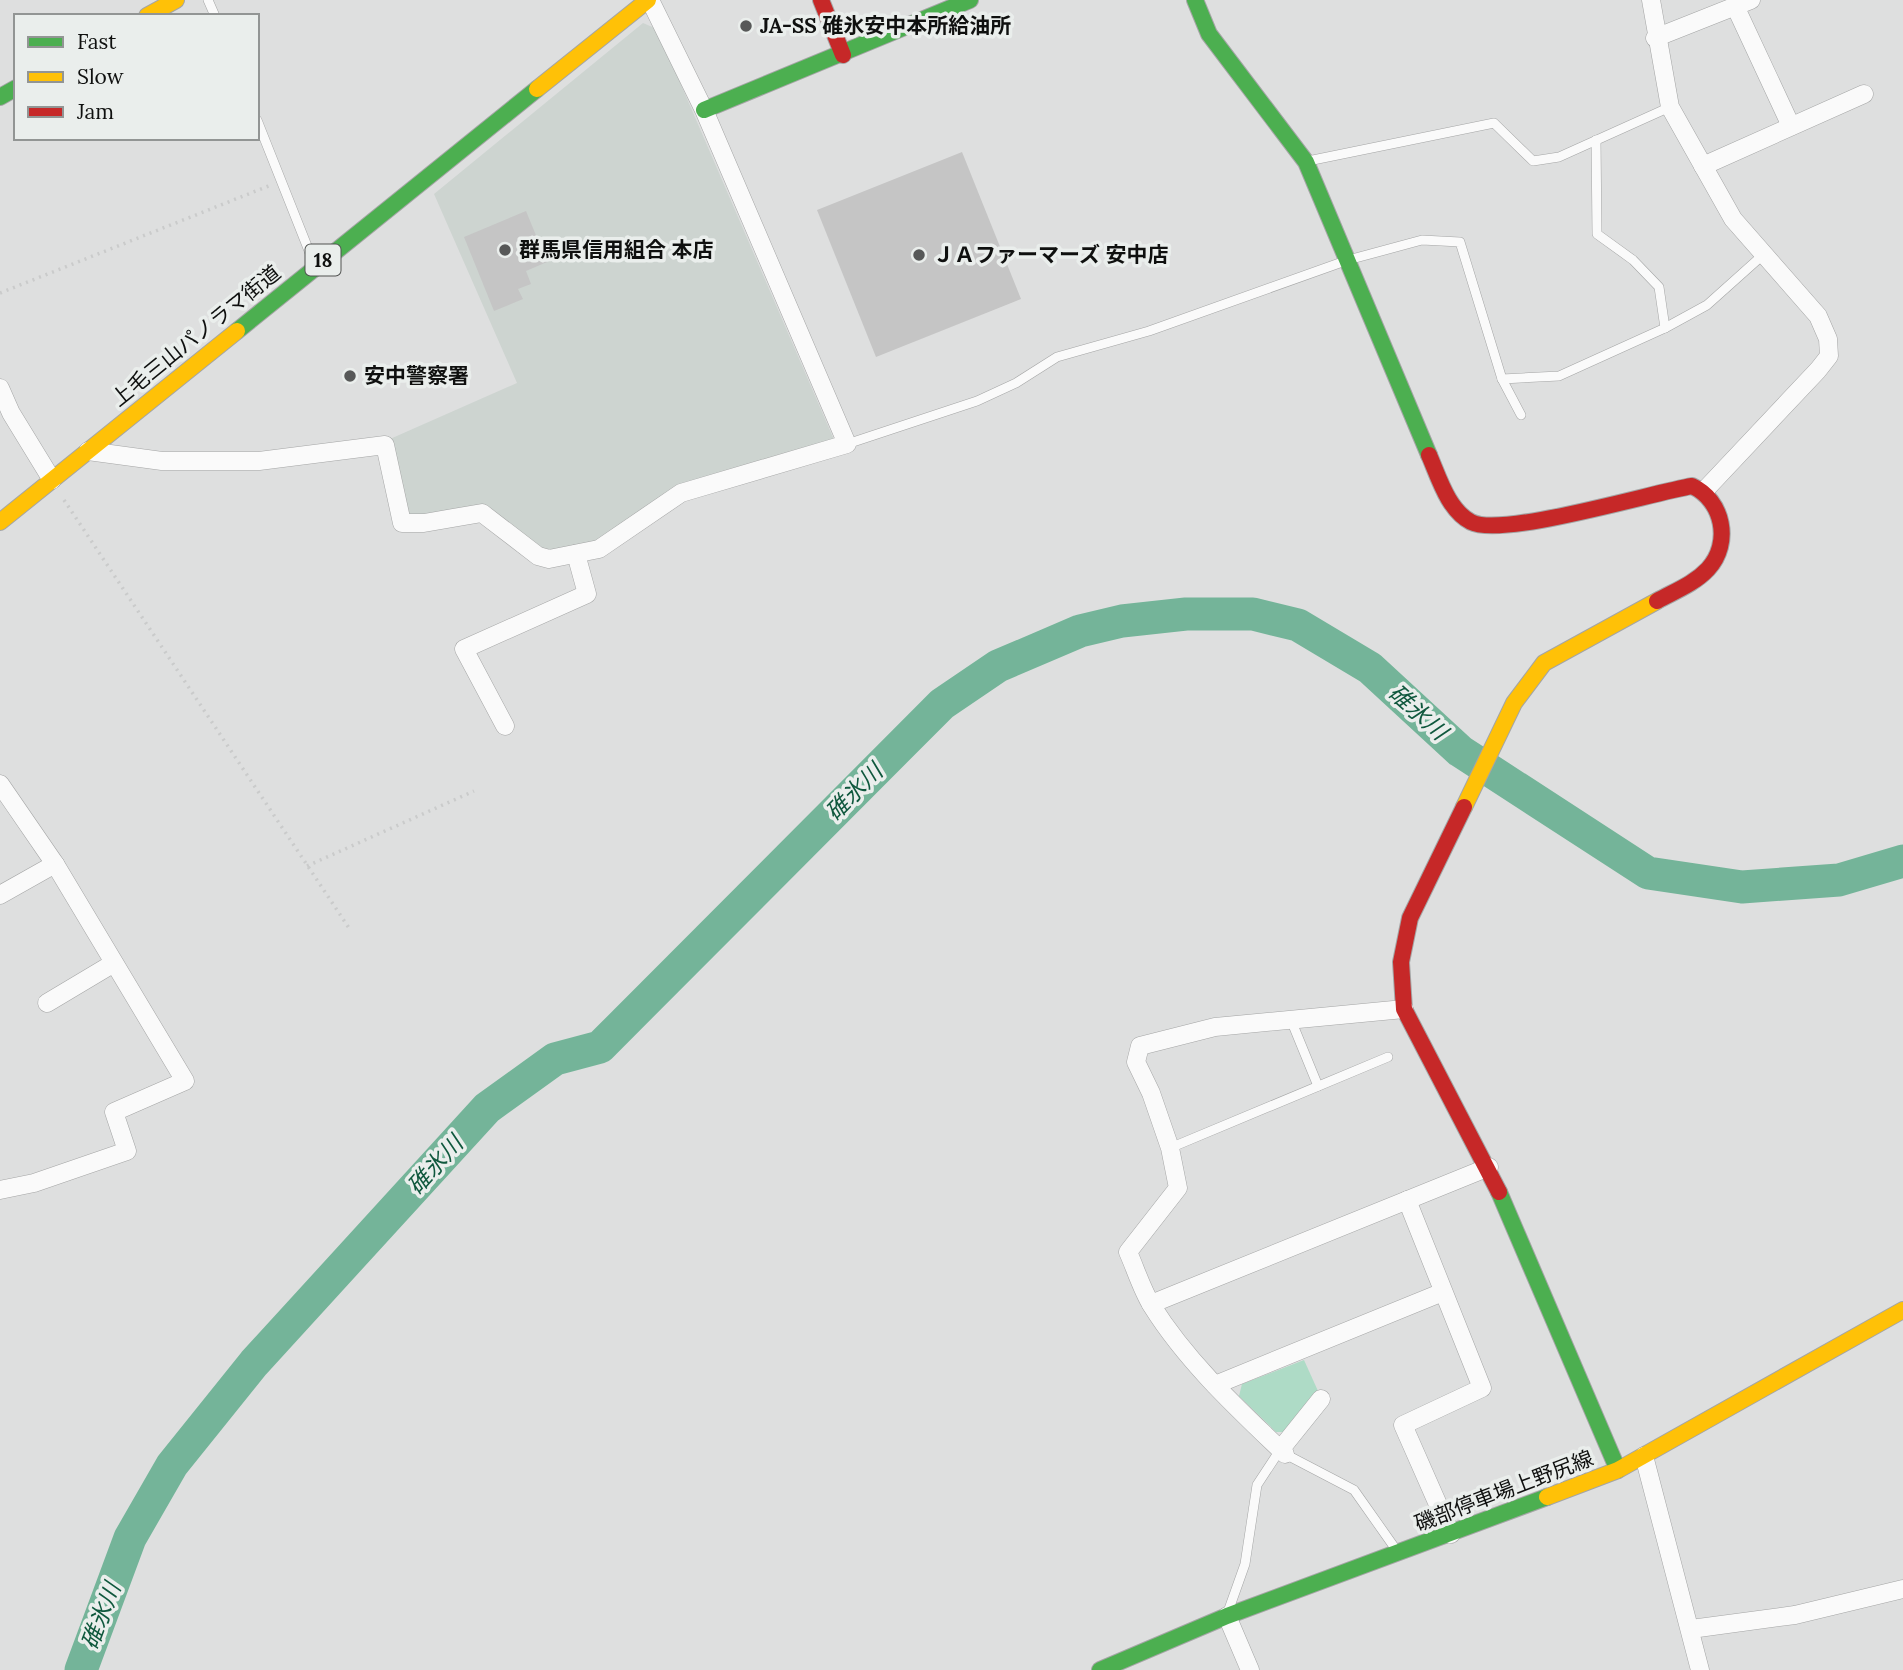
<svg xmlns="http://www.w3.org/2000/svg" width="1903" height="1670" font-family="Lora,'Noto Sans JP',serif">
<rect width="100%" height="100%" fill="#dedfdf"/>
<polygon fill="#cdd4d0" points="643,23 657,29 835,442 677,489 603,541 542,553 482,507 409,517 390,439 517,383 434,194"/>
<polygon fill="#aedbc6" points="1304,1360 1318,1391 1289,1432 1276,1432 1239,1396 1242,1384"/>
<polygon fill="#74b499" points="1903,850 1903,868 1838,875"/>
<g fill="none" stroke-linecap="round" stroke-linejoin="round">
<polyline stroke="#74b499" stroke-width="33" points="81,1670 130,1538 172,1465 254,1363 487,1108 555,1059 600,1047 942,704 998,666 1080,631 1122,621 1186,614 1253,614 1298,625 1370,668 1460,751 1648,873 1742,887 1839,880 1903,861"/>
</g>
<g fill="#c5c5c5">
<polygon points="962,152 1021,299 876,357 817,210"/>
<polygon points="526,211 547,262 526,271 531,284 518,289 523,299 494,311 464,237"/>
</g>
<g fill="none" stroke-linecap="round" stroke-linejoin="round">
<defs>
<g id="lane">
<polyline points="208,0 215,16"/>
<polyline points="257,120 313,261"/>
<polyline points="1596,140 1597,234 1633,260 1659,287 1665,328"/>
<polyline points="1308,161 1494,123 1533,161 1559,157 1670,107"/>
<polyline points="1502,379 1559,376 1665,328 1707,305 1764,254"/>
<polyline points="847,444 977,401 1016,383 1057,357 1149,331 1348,260 1422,240 1460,242 1502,379 1521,415"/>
<polyline points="1291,1020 1318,1086"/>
<polyline points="1170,1148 1388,1057"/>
<polyline points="1285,1454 1354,1490 1397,1551"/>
<polyline points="1229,1609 1245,1564 1257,1485 1280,1450"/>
</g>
<g id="street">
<polyline points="1651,0 1670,107 1733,219 1818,316 1828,339 1829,356 1818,370 1705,490"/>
<polyline points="1736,8 1791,126"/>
<polyline points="1655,38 1751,0"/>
<polyline points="1703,166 1864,94"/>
<polyline points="0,388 11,413 52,480"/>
<polyline points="88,451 162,461 259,461 385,445 402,523 424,523 482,513 538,556 549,559 599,549 681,493 847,444 704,110 650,0"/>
<polyline points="505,726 464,649 587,594 576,554"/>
<polyline points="0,784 55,864 185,1081 114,1112 127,1151 34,1183 0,1190"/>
<polyline points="0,895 55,864"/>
<polyline points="47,1003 114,963"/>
<polyline points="1407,1200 1482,1388 1403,1425 1451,1534"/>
<polyline points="1151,1304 1489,1167"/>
<polyline points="1215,1385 1443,1292"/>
<polyline points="1280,1450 1321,1399"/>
<path d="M 1285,1454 C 1238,1409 1187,1362 1152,1306 C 1142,1290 1136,1270 1128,1252 L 1178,1188 L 1170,1148 L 1151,1093 L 1136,1062 L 1140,1046 L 1215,1027 L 1404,1009"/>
<polyline points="1644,1456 1700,1670"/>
<polyline points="1227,1616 1250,1670"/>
<polyline points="1691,1629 1795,1615 1903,1589"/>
</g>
<g id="fast">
<polyline points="1195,0 1209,34 1306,162 1429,455"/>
<polyline points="0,97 16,88"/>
<polyline points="704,110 970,0"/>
<polyline points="237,331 537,89"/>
<polyline points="1499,1192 1618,1470"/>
<polyline points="1100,1670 1227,1616 1547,1497"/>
</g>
<g id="slow">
<polyline points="147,16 176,0"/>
<polyline points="537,89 648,0"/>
<polyline points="0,522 237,331"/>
<polyline points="1464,807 1514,703 1544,663 1657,601"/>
<polyline points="1547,1497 1618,1470 1903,1310"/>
</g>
<g id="jam">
<polyline points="821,0 843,55"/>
<path d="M 1429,455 C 1439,478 1448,510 1471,522 C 1502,538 1651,493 1692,486 C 1723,500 1732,543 1708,569 C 1694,584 1675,591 1657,601"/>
<polyline points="1464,807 1410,918 1401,962 1404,1009 1499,1192"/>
</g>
</defs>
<use href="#lane" stroke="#a4a5a5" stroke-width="10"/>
<use href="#street" stroke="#a4a5a5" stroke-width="19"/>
<use href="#fast" stroke="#a4a5a5" stroke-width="18"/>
<use href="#slow" stroke="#a4a5a5" stroke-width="18"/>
<use href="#jam" stroke="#a4a5a5" stroke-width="18"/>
<g stroke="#cacbcb" stroke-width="3.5" stroke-dasharray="2 5" stroke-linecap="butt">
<polyline points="0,293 271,185"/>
<polyline points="64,500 349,928"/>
<polyline points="307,866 474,791"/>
</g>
<use href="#lane" stroke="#fafafa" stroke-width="9"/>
<use href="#street" stroke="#fafafa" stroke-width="18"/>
<use href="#fast" stroke="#4caf50" stroke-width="16"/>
<use href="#slow" stroke="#ffc107" stroke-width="16"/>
<use href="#jam" stroke="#c62828" stroke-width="16"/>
</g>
<g fill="#575858" stroke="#eaeeec" stroke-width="2.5">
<circle cx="746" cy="26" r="7"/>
<circle cx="505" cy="250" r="7"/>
<circle cx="919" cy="255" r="7"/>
<circle cx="350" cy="376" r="7"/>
</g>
<g text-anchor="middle" stroke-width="7" stroke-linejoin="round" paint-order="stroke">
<rect fill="#eaeeec" stroke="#515351" stroke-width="2" x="305.5" y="244.5" width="35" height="31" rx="5"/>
<g font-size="19" font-weight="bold" fill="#0f100f">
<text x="323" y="267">18</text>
</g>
<g font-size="21" font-weight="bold" fill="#0f100f" stroke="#eaeeec" text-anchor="start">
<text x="760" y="33">JA-SS 碓氷安中本所給油所</text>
<text x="519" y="257">群馬県信用組合 本店</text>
<text x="933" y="262">ＪＡファーマーズ 安中店</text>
<text x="364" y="383">安中警察署</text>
</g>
<g font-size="21" fill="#0f100f" stroke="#eaeeec">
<text transform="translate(196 336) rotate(-39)" y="7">上毛三山パノラマ街道</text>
<text transform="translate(1504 1491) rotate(-21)" y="7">磯部停車場上野尻線</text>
</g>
<g font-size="23" font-style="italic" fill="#0f583d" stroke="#eaeeec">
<text transform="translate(1418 712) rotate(42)" y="8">碓氷川</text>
<text transform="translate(854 792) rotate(-45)" y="8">碓氷川</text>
<text transform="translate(435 1165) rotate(-48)" y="8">碓氷川</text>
<text transform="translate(101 1616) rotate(-69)" y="8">碓氷川</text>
</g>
</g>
<rect x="14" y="14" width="245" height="126" fill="#eaeeec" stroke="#929594" stroke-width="2"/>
<rect x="28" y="37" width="35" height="10" fill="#4caf50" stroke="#929594" stroke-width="2"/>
<text x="77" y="49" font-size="21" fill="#0f100f">Fast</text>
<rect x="28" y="72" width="35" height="10" fill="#ffc107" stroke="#929594" stroke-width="2"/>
<text x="77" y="84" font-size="21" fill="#0f100f">Slow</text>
<rect x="28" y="107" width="35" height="10" fill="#c62828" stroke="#929594" stroke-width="2"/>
<text x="77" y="119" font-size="21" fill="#0f100f">Jam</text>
</svg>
